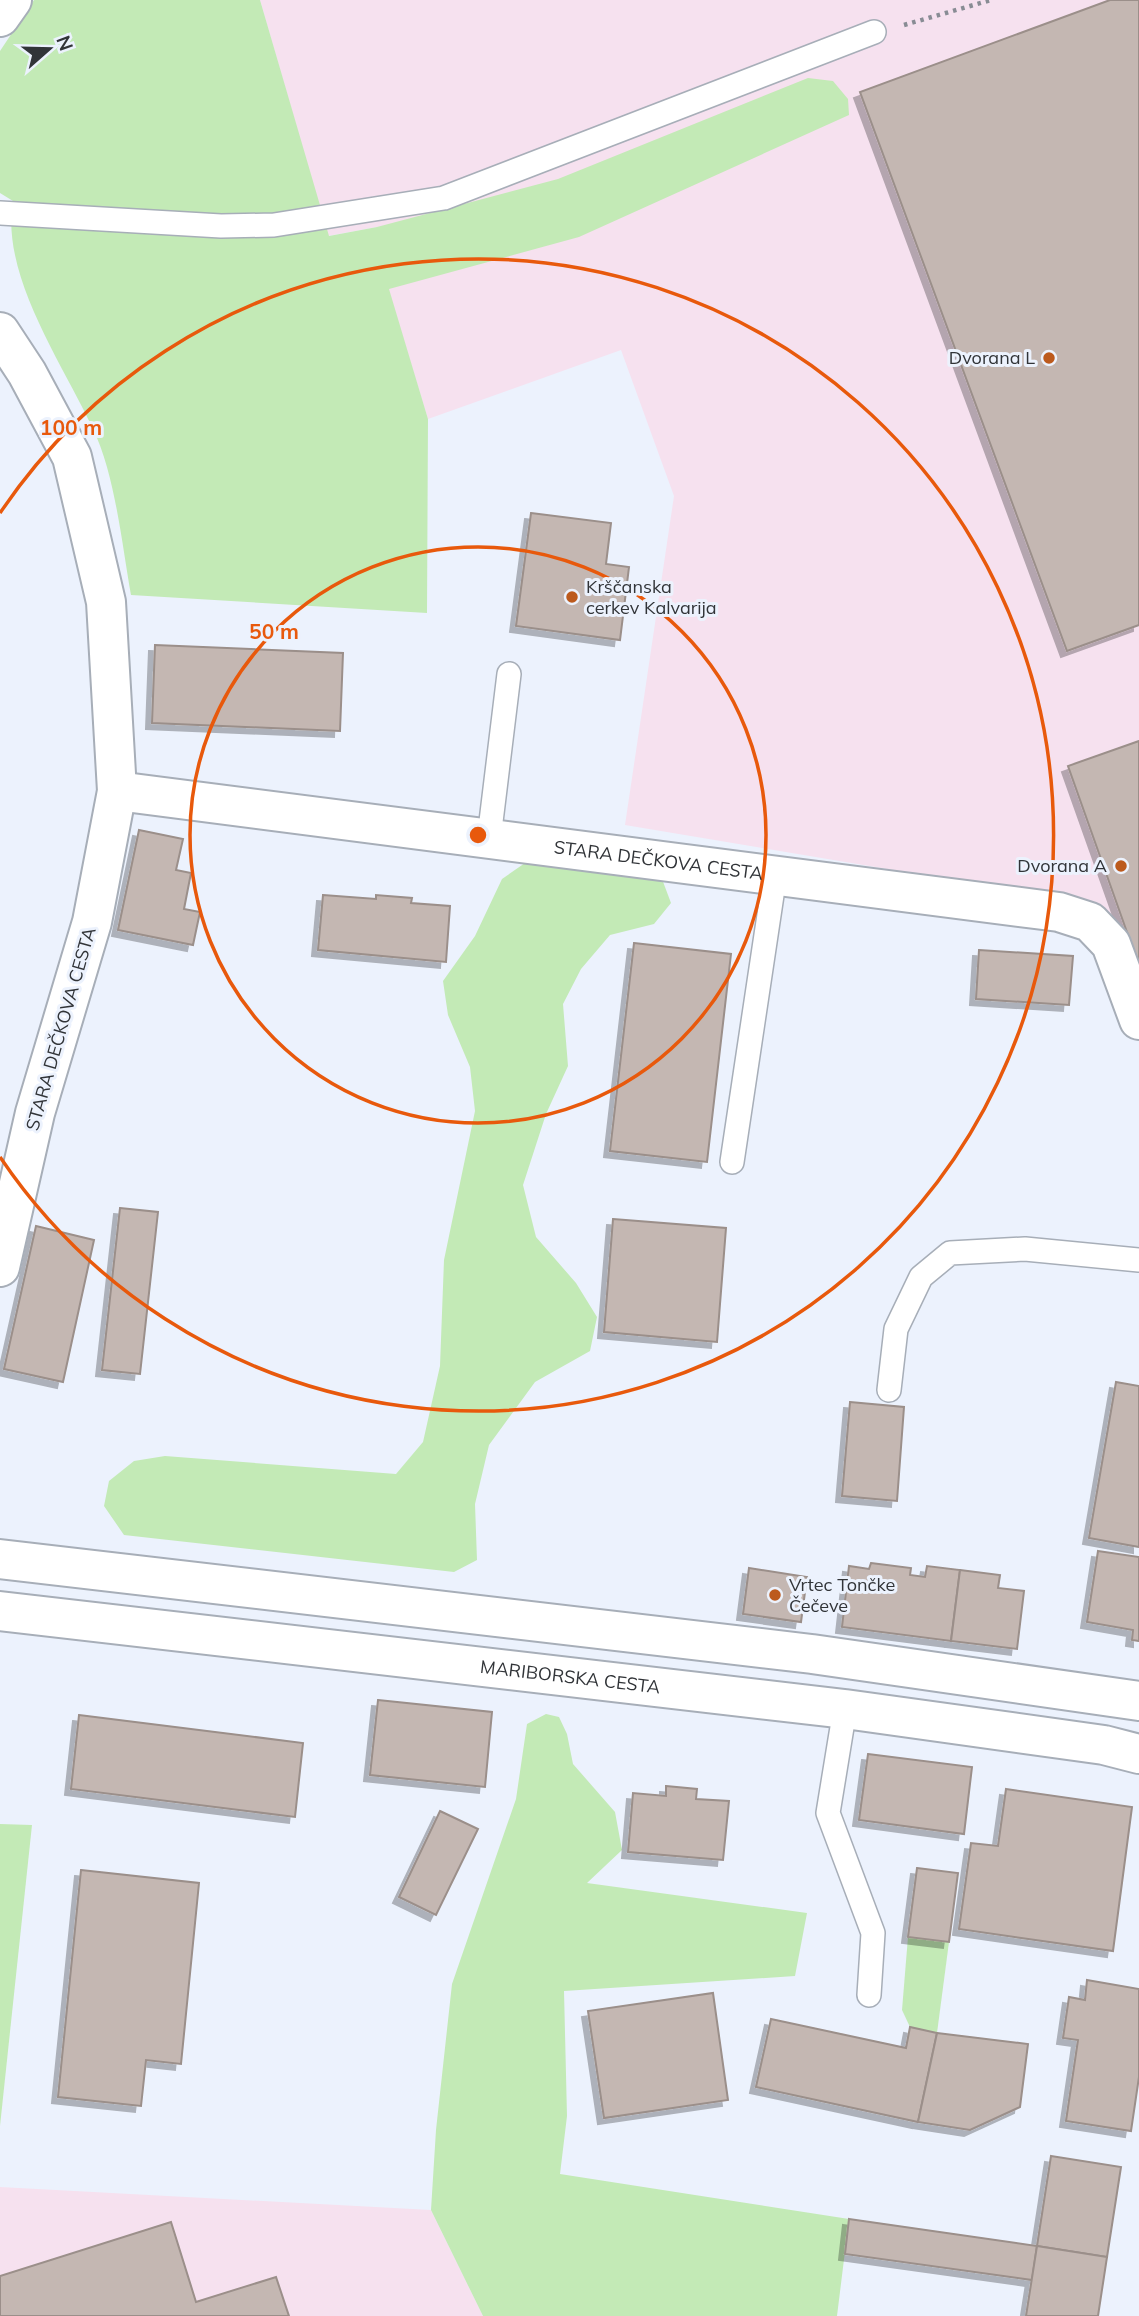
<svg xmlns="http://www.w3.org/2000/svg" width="1139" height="2316" font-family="Mulish,sans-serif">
<defs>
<filter id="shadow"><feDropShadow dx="-6" dy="6" stdDeviation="0" flood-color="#0004"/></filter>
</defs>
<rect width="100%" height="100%" fill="#ecf2fd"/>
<g fill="#f6e1ef">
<polygon points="260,0 1139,0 1139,976 1078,901 625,825 674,496 621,350 428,419 388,289 377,227 328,236"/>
<polygon points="0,2187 431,2210 483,2316 0,2316"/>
</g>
<g fill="#c3eab6">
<path d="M 34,0 L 260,0 L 329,236 L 377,227 L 558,179 L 808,78 L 833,81 L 848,99 L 849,115 L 579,237 L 389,289 L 428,419 L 427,613 L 131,595 C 122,545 115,474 93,429 C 63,364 0,275 13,201 L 0,193 L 0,51 Z"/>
<polygon points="579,862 662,879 671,903 654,924 610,935 581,969 563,1004 568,1066 546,1114 523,1185 536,1237 576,1283 597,1317 590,1351 535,1382 489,1445 475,1504 477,1560 454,1572 124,1535 104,1506 109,1481 134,1461 165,1456 396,1474 423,1442 440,1366 444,1260 475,1111 470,1067 448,1015 443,981 475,936 502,879 525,863"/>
<polygon points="546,1714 559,1717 567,1734 573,1764 615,1812 622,1850 587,1883 807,1913 795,1976 564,1991 567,2116 560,2174 849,2219 837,2316 483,2316 431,2210 436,2130 452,1984 516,1799 527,1724"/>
<polygon points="0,1824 32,1825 0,2126"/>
<polygon points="908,1937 949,1942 937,2033 910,2027 902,2010"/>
</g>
<g fill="#c4b7b2" stroke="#9b8f8a" stroke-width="2" filter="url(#shadow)">
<polygon points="1110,0 1139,0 1139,625 1067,651 860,92"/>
<polygon points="531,513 611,523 606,564 629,567 620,640 516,626"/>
<polygon points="155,645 343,653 340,731 152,723"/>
<polygon points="1139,741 1139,966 1068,766"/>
<polygon points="139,830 183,839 176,870 191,873 184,909 200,912 193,945 118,930"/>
<polygon points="323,895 376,899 376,895 412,898 411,903 450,906 446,962 318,950"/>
<polygon points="634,943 731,954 707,1162 610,1151"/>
<polygon points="979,950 1073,956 1069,1005 976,999"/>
<polygon points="120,1208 158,1212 140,1374 102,1370"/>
<polygon points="613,1219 726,1228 717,1342 604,1332"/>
<polygon points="36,1226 94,1240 63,1382 4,1369"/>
<polygon points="1116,1382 1139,1386 1139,1547 1089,1538"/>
<polygon points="850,1402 904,1407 897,1501 842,1496"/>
<polygon points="1098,1551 1139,1557 1139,1641 1132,1640 1133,1630 1087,1622"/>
<polygon points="871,1563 911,1568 910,1575 925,1577 927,1566 960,1570 951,1641 842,1627 849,1566 869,1569"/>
<polygon points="749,1568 807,1577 801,1622 743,1614"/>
<polygon points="960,1570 1000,1575 998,1588 1024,1591 1017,1649 951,1641"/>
<polygon points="378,1700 492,1712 485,1787 370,1775"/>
<polygon points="79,1715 303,1743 295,1817 71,1789"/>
<polygon points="868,1754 972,1767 964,1834 859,1820"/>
<polygon points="666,1786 697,1789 696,1799 729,1801 723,1860 628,1852 633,1793 666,1796"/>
<polygon points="1006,1789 1132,1807 1113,1951 959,1929 971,1843 998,1846"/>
<polygon points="440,1811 478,1829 436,1915 399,1897"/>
<polygon points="917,1868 958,1873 949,1942 908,1937"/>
<polygon points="81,1870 199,1883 181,2064 146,2060 141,2106 58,2097"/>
<polygon points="1087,1980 1139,1989 1139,2077 1131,2131 1066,2121 1078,2040 1063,2038 1069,1997 1085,2000"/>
<polygon points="713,1993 728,2100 604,2118 588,2011"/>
<polygon points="771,2019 906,2048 910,2027 937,2033 918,2122 756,2087"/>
<polygon points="937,2033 1028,2044 1020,2107 970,2130 918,2122"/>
<polygon points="1051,2156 1121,2167 1107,2257 1037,2246"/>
<polygon points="849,2219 1037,2246 1032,2280 845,2254"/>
<polygon points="171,2222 196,2302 276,2277 289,2316 0,2316 0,2276"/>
<polygon points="1037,2246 1107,2257 1098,2316 1026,2316"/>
</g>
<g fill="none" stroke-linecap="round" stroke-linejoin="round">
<defs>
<g id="lane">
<polyline points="0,213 221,226 274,225 444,198 874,32"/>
<polyline points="489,838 509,674"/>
<polyline points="732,1162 775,875"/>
<polyline points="889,1390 896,1329 921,1277 950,1253 1025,1249 1139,1260"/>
<polyline points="845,1709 828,1813 873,1933 869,1995"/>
</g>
<g id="street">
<polyline points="0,17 12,0"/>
<polyline points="0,332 27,373 72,457 106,602 117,791 92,922 35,1113 0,1267"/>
<path id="s1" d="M 117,791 L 1059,912 L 1090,922 L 1111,944 L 1139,1020"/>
</g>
<g id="secondary">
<polyline points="0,1559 812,1654 1139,1701"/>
<path id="s2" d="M 0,1611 L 845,1709 L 1104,1745 L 1139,1754"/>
</g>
</defs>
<use href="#lane" stroke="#a7aeb8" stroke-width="26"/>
<use href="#street" stroke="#a7aeb8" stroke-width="42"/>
<use href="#secondary" stroke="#a7aeb8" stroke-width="42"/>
<polyline stroke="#888c94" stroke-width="4.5" stroke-dasharray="3.5 5" stroke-linecap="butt" points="904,25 991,0"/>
<use href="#lane" stroke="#fff" stroke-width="23"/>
<use href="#street" stroke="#fff" stroke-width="38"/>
<use href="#secondary" stroke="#fff" stroke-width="38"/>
</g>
<g fill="none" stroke="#e8590c" stroke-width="3.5">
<circle cx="478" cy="835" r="288"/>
<path d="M0 513A576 576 0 1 1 0 1157"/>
</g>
<g fill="#bc5a1d" stroke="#ecf2fd" stroke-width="2.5">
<circle cx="1049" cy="358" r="7"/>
<circle cx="572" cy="597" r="7"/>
<circle cx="1121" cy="866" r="7"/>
<circle cx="775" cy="1595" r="7"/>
</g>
<g text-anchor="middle" stroke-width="6" stroke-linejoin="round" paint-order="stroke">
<g font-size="18" fill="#313438" stroke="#ecf2fd" text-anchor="end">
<text x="1035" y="364">Dvorana L</text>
<text x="586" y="593" text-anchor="start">Krščanska<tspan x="586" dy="21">cerkev Kalvarija</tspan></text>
<text x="1107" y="872">Dvorana A</text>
<text x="789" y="1591" text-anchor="start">Vrtec Tončke<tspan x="789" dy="21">Čečeve</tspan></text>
</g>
<g font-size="18" fill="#313438" stroke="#ecf2fd">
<text dy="6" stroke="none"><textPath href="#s1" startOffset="546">STARA DEČKOVA CESTA</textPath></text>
<text transform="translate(61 1029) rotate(-74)" y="6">STARA DEČKOVA CESTA</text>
<text dy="6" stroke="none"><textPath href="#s2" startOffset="574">MARIBORSKA CESTA</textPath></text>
</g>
</g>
<circle cx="478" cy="835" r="10" fill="#e8590c" stroke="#ecf2fd" stroke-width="3.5"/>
<g font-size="21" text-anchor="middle" font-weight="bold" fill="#e8590c" stroke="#ecf2fd" stroke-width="6" stroke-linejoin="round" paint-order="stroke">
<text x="71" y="435">100 m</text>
<text x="274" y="639">50 m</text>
</g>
<g transform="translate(49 49) rotate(70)" stroke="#ecf2fd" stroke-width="5" paint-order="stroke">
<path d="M0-5L12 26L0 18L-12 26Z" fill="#313438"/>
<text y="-10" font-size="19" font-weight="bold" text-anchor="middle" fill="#313438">N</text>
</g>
</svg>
